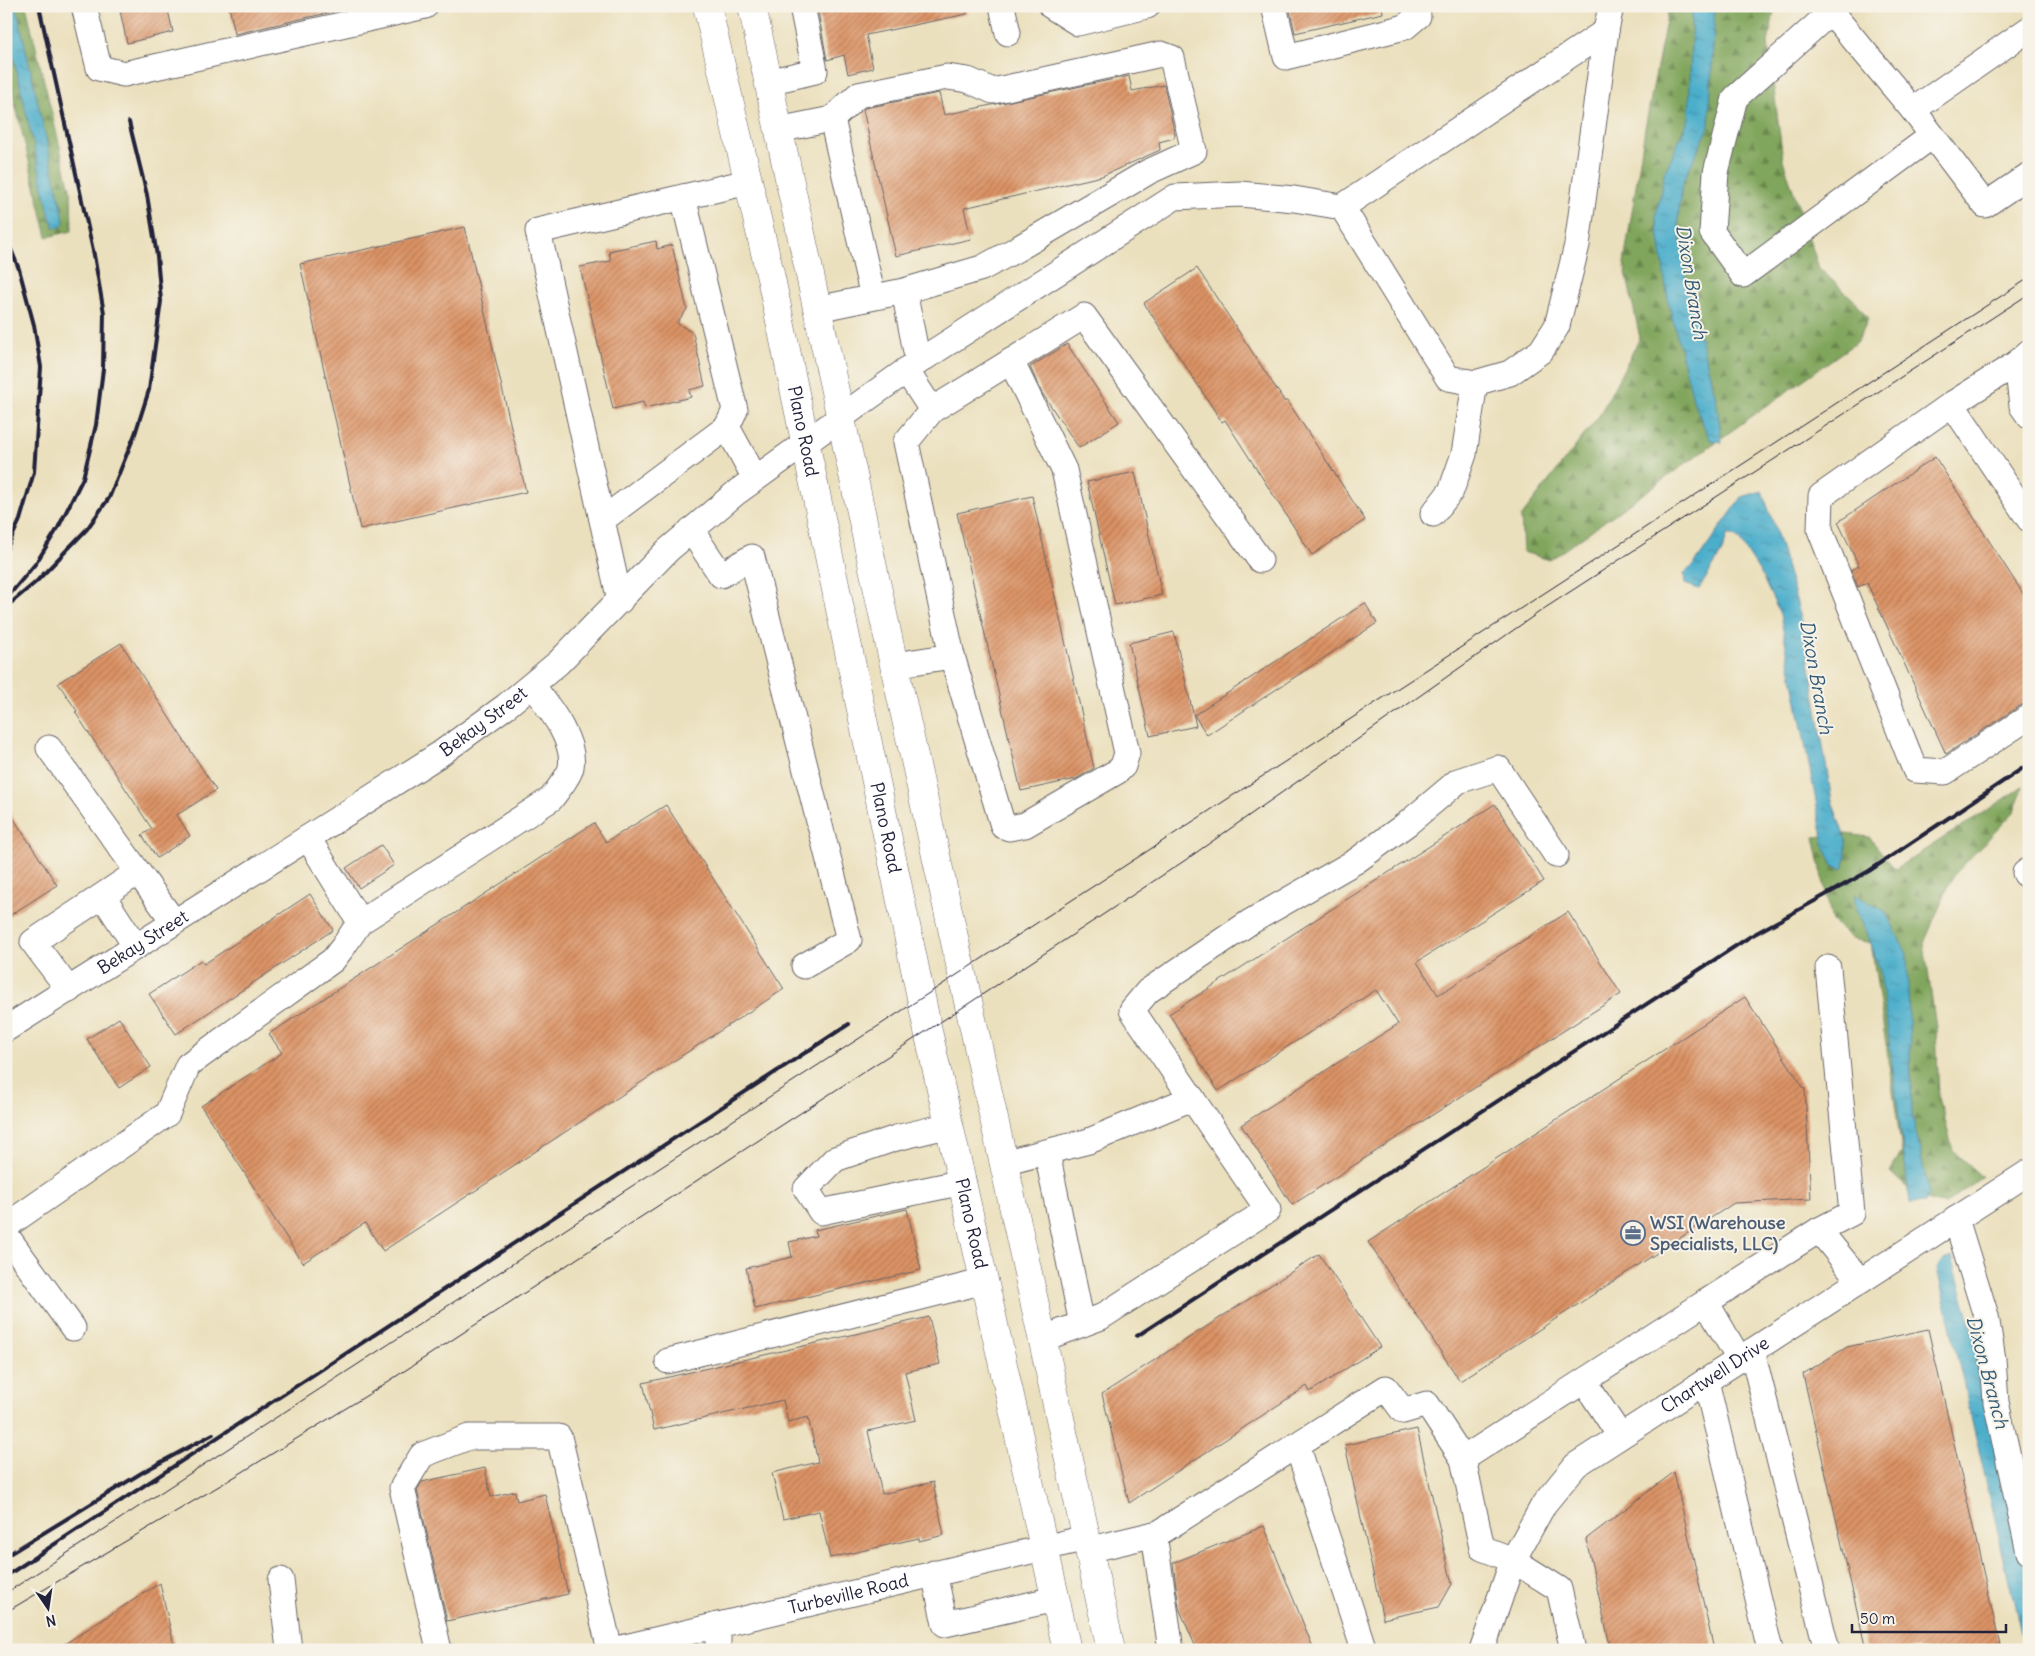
<svg xmlns="http://www.w3.org/2000/svg" width="2035" height="1656" font-family="Delius,sans-serif">
<defs>
<pattern id="forest-firs" width="22" height="20" patternUnits="userSpaceOnUse" patternTransform="scale(1.25)"><rect width="22" height="20" fill="#80a55b"/><path d="M5 1l3.5 6h-7zM16 11l3.5 6h-7z" fill="#68864c"/></pattern>
<pattern id="water-ripples" width="26" height="14" patternUnits="userSpaceOnUse" patternTransform="scale(1.25)"><rect width="26" height="14" fill="#4caecb"/><path d="M2 4q2-2 4 0t4 0M15 11q2-2 4 0t4 0" fill="none" stroke="#3f8da6"/></pattern>
<pattern id="building-hatch" width="6" height="6" patternUnits="userSpaceOnUse" patternTransform="scale(1.25)"><rect width="6" height="6" fill="#dc9365"/><path d="M-1 1l2-2M0 6l6-6M5 7l2-2" fill="none" stroke="#b27854"/></pattern>
</defs>
<rect width="100%" height="100%" fill="#f7f3e8"/>
<filter id="ink" filterUnits="userSpaceOnUse"><feTurbulence type="fractalNoise" baseFrequency=".02" numOctaves="2"/><feDisplacementMap in="SourceGraphic" scale="10" xChannelSelector="R" yChannelSelector="G"/><feConvolveMatrix kernelMatrix="1 2 1 2 8 2 1 2 1" color-interpolation-filters="sRGB"/></filter>
<filter id="wash" filterUnits="userSpaceOnUse"><feTurbulence type="fractalNoise" baseFrequency=".0096" numOctaves="4" result="noise"/><feDisplacementMap in="SourceGraphic" scale="20" xChannelSelector="R" yChannelSelector="G"/><feGaussianBlur stdDeviation="1.12" result="paint"/><feColorMatrix in="noise" values="0 0 0 0 0 0 0 0 0 0 0 0 0 0 0 0 0 1.4 0 .05"/><feComposite in="paint" operator="in"/></filter>
<g filter="url(#wash)">
<rect width="100%" height="100%" fill="#ebe0bd"/>
<g fill="url(#forest-firs)" stroke="#51644b">
<polygon points="6,6 26,6 71,193 72,231 47,237 6,65"/>
<polygon points="1669,6 1775,6 1768,43 1783,160 1819,268 1857,303 1868,319 1858,341 1550,560 1523,552 1521,517 1599,416 1640,338 1624,263 1645,128"/>
<polygon points="2023,787 2014,812 1953,876 1924,943 1936,1028 1939,1097 1953,1151 1982,1177 1944,1205 1914,1194 1890,1172 1902,1152 1871,943 1852,939 1832,921 1814,837 1846,834 1869,837 1895,869"/>
</g>
<g fill="url(#water-ripples)" stroke="#376883">
<polygon points="6,6 16,6 63,214 64,223 60,228 54,227 50,217 6,24"/>
<polygon points="1692,6 1715,6 1709,127 1682,184 1678,219 1689,295 1716,398 1722,442 1710,440 1694,403 1668,301 1656,217 1664,174 1689,118"/>
<polygon points="1762,491 1775,527 1803,624 1832,801 1846,841 1846,857 1843,869 1833,866 1825,848 1780,614 1760,572 1738,538 1728,534 1721,554 1699,589 1685,584 1684,574 1696,562 1742,497"/>
<polygon points="1854,894 1885,911 1907,954 1912,1113 1929,1194 1925,1202 1910,1203 1880,971 1867,932 1857,913"/>
<polygon points="1952,1257 1985,1377 2029,1575 2029,1650 2025,1650 1937,1269 1942,1260"/>
</g>
<g id="blocks">
<g fill="url(#building-hatch)">
<polygon points="119,6 167,6 173,32 127,43"/>
<polygon points="229,6 344,6 345,9 235,34"/>
<polygon points="817,6 966,6 967,14 866,35 873,68 848,74 844,55 827,60"/>
<polygon points="1289,6 1382,6 1383,13 1295,33"/>
<polygon points="1129,76 1132,91 1164,85 1175,135 1174,138 1159,142 1160,150 1102,176 964,208 971,239 896,256 863,110 865,108 939,93 944,115"/>
<polygon points="465,227 526,492 360,529 300,264"/>
<polygon points="656,241 657,249 672,245 687,309 677,323 693,333 705,386 689,390 691,397 645,408 643,402 613,409 580,267 611,261 609,251"/>
<polygon points="1197,268 1285,402 1287,400 1365,520 1312,555 1225,420 1222,422 1144,303"/>
<polygon points="1067,344 1119,422 1079,448 1042,393 1030,367"/>
<polygon points="1935,457 2029,603 2029,703 2021,705 1946,754 1867,583 1858,587 1851,570 1859,566 1838,522"/>
<polygon points="1135,472 1162,595 1115,605 1087,482"/>
<polygon points="1032,496 1094,768 1076,779 1021,791 957,513"/>
<polygon points="1365,603 1377,623 1207,735 1194,715"/>
<polygon points="1174,632 1196,726 1150,736 1129,643"/>
<polygon points="121,643 216,790 177,815 190,836 157,858 142,835 152,829 75,712 77,711 58,683"/>
<polygon points="1495,804 1544,881 1417,962 1438,995 1568,912 1621,994 1292,1205 1241,1125 1398,1024 1376,990 1218,1091 1169,1014"/>
<polygon points="666,805 784,989 383,1251 365,1223 303,1263 201,1106 282,1053 269,1034 594,823 606,842"/>
<polygon points="6,807 57,885 6,918"/>
<polygon points="381,845 394,865 359,888 346,868"/>
<polygon points="310,894 333,930 176,1034 149,994 201,960 204,964"/>
<polygon points="1745,997 1805,1090 1811,1199 1734,1203 1460,1381 1368,1242"/>
<polygon points="119,1018 151,1067 119,1088 87,1039"/>
<polygon points="907,1209 921,1270 755,1309 746,1268 792,1257 789,1242 816,1236 815,1230"/>
<polygon points="1319,1254 1380,1347 1310,1392 1307,1386 1129,1503 1102,1394"/>
<polygon points="929,1317 940,1364 905,1372 916,1420 868,1431 882,1494 933,1482 944,1535 919,1541 919,1538 830,1558 819,1511 783,1519 772,1473 818,1462 808,1417 788,1422 783,1400 654,1430 643,1383"/>
<polygon points="1928,1329 2001,1650 1866,1650 1803,1374 1847,1347"/>
<polygon points="1417,1429 1452,1584 1439,1607 1383,1619 1345,1445"/>
<polygon points="485,1468 491,1497 515,1491 517,1501 545,1494 568,1594 447,1621 417,1490 422,1482"/>
<polygon points="1674,1472 1714,1650 1611,1650 1586,1539"/>
<polygon points="1264,1526 1314,1650 1197,1650 1179,1608 1173,1563"/>
<polygon points="160,1583 175,1650 55,1650"/>
</g>
</g>
</g>
<g filter="url(#ink)">
<use href="#blocks" fill-opacity="0" stroke="#686468" stroke-width="1"/>
<g fill="none" stroke-linecap="round" stroke-linejoin="round">
<defs>
<g id="minor">
<polyline points="84,6 99,68 124,74 425,6"/>
<polyline points="1002,6 1008,33"/>
<polyline points="1051,6 1078,23 1147,6"/>
<polyline points="1274,6 1286,57 1405,27 1418,16 1417,6"/>
<polyline points="1831,6 1831,12 1913,110 1985,205 2029,175"/>
<polyline points="1831,12 1735,98 1716,172 1712,232 1743,275 1932,136"/>
<polyline points="768,82 815,71 802,6"/>
<polyline points="1913,110 2029,29"/>
<polyline points="832,119 858,95 947,77 968,80 993,91 1161,54 1172,58 1194,151 1148,172 1017,249 982,268 904,291"/>
<polyline points="778,130 832,119 873,297"/>
<polyline points="1342,207 1448,378 1475,383 1510,373 1541,351 1557,326 1577,245 1606,31 1611,6"/>
<polyline points="817,309 904,291 918,362"/>
<polyline points="2017,363 2022,406 2029,416"/>
<polyline points="906,370 932,410 1084,316 1260,560"/>
<polyline points="1952,404 2017,363 2029,352"/>
<polyline points="727,427 755,478"/>
<polyline points="1433,514 1451,491 1464,454 1475,383"/>
<polyline points="2029,519 1952,404 1821,496 1820,530 1915,770 1945,772 2029,717"/>
<polyline points="602,520 727,427 735,410 683,197"/>
<polyline points="691,530 721,575 752,557 849,940 804,966"/>
<polyline points="620,601 538,231 748,182"/>
<polyline points="952,656 1003,826 1009,828 1025,825 1118,771 1123,766 1127,753 1064,470 1011,361"/>
<polyline points="894,665 952,656 906,442 932,410"/>
<polyline points="49,748 138,872"/>
<polyline points="308,838 360,922"/>
<polyline points="2029,870 2025,873 2029,878"/>
<polyline points="103,896 136,947"/>
<polyline points="69,990 33,942 138,872 174,922"/>
<path id="s1" d="M 6,1029 L 440,754 L 506,706 L 558,663 L 668,550 L 737,492 L 918,362 L 1175,197 L 1240,194 L 1294,199 L 1342,207 L 1606,31"/>
<polyline points="950,1125 896,1138 835,1159 806,1189 821,1212 963,1182"/>
<polyline points="1047,1153 1082,1324"/>
<polyline points="1003,1163 1089,1141 1192,1098"/>
<polyline points="1956,1219 1986,1316 1993,1359 1996,1402 2029,1552"/>
<path d="M 6,1226 L 167,1114 L 188,1065 L 333,960 L 343,947 L 360,922 L 551,799 C 556,792 570,775 571,767 C 576,740 547,705 532,685"/>
<polyline points="1819,1230 1852,1213 1828,968"/>
<polyline points="6,1235 73,1328"/>
<polyline points="1042,1339 1101,1317 1268,1210 1132,1010 1148,991 1250,922 1356,861 1408,823 1458,781 1498,768 1556,855"/>
<polyline points="1752,1351 1827,1650"/>
<polyline points="1739,1359 1706,1302 1819,1230 1860,1281"/>
<polyline points="668,1361 985,1281"/>
<polyline points="1584,1381 1620,1436"/>
<polyline points="1706,1381 1770,1650"/>
<polyline points="1297,1445 1364,1650"/>
<polyline points="1154,1534 1171,1650"/>
<polyline points="1088,1550 1159,1533 1386,1388 1403,1411 1427,1404 1463,1459"/>
<polyline points="934,1573 945,1624 1055,1599"/>
<polyline points="281,1580 289,1650"/>
<polyline points="718,1625 718,1650"/>
<polyline points="439,1650 402,1488 422,1455 469,1437 559,1437 610,1650"/>
<path id="s2" d="M 613,1650 L 1086,1538"/>
<path id="s3" d="M 1482,1650 L 1513,1560 L 1544,1504 L 1576,1465 L 2029,1172"/>
<polyline points="1573,1650 1559,1589 1513,1560 1482,1548 1463,1459 1706,1302"/>
</g>
<g id="major">
<path id="s4" d="M 707,6 L 771,278 L 928,1031 L 1067,1650"/>
<polyline points="752,6 894,665 1111,1650"/>
</g>
</defs>
<use href="#minor" stroke="#686468" stroke-width="27"/>
<use href="#major" stroke="#686468" stroke-width="29"/>
<use href="#minor" stroke="#fff" stroke-width="25"/>
<use href="#major" stroke="#fff" stroke-width="28"/>
<g stroke="#22223b" stroke-width="1">
<polyline points="6,1593 2029,278"/>
<polyline points="6,1612 236,1476 369,1394 968,1004 1187,859 1545,608 2029,294"/>
</g>
<g stroke="#22223b" stroke-width="4">
<polyline points="6,237 19,269 34,325 41,367 34,472 20,520 6,550"/>
<polyline points="6,599 36,563 58,528 83,478 96,425 103,369 104,313 94,255 39,6"/>
<polyline points="6,607 36,582 87,529 109,498 135,434 149,390 161,301 157,256 147,195 129,122"/>
<polyline points="1137,1336 1751,936 1869,871 2029,764"/>
<polyline points="6,1556 143,1472 213,1434"/>
<polyline points="6,1576 849,1024"/>
</g>
</g>
</g>
<defs>
<symbol id="office-ring" viewBox="-11 -11 22 22"><circle r="9.5" fill="#f7f3e8" stroke="#5c6f8a" stroke-width="1.5"/><path d="M-6-3h4V-5.5h4V-3h4V5H-6ZM-1-4.5V-3h2v-1.5ZM-6 0V1H6V0Z" fill="#5c6f8a"/></symbol>
</defs>
<g fill-rule="evenodd">
<use href="#office-ring" x="1619" y="1219" width="28" height="28"/>
</g>
<g text-anchor="middle" stroke-width="4" stroke-linejoin="round" paint-order="stroke">
<g font-size="18" fill="#22223b" stroke="#f7f3e8">
<text dy="6" stroke="none"><textPath href="#s4" startOffset="436">Plano Road</textPath></text>
<text dy="6" stroke="none"><textPath href="#s1" startOffset="568">Bekay Street</textPath></text>
<text dy="6" stroke="none"><textPath href="#s4" startOffset="841">Plano Road</textPath></text>
<text dy="6" stroke="none"><textPath href="#s1" startOffset="162">Bekay Street</textPath></text>
<text dy="6" stroke="none"><textPath href="#s4" startOffset="1246">Plano Road</textPath></text>
<text dy="6" stroke="none"><textPath href="#s3" startOffset="375">Chartwell Drive</textPath></text>
<text dy="6" stroke="none"><textPath href="#s2" startOffset="242">Turbeville Road</textPath></text>
</g>
<g font-size="18" font-weight="bold" fill="#4e5e75" stroke="#f7f3e8" text-anchor="start">
<text x="1650" y="1229">WSI (Warehouse<tspan x="1650" dy="21">Specialists, LLC)</tspan></text>
</g>
<g font-size="19" font-style="italic" fill="#335a75" stroke="#f7f3e8">
<text transform="translate(1692 282) rotate(81)" y="7">Dixon Branch</text>
<text transform="translate(1817 677) rotate(80)" y="7">Dixon Branch</text>
<text transform="translate(1988 1372) rotate(75)" y="7">Dixon Branch</text>
</g>
</g>
<rect width="2035" height="1656" fill="none" stroke="#f7f3e8" stroke-width="25"/>
<g transform="translate(48 1608) rotate(167)" stroke="#f7f3e8" stroke-width="4" paint-order="stroke">
<path d="M0-4L9 19L0 12L-9 19Z" fill="#22223b"/>
<text y="-8" font-size="14" font-weight="bold" text-anchor="middle" fill="#22223b">N</text>
</g>
<path d="M1852 1624v8h154v-8" fill="none" stroke="#22223b" stroke-width="2.5"/>
<text x="1860" y="1624" font-size="15" fill="#22223b" stroke="#f7f3e8" stroke-width="4" paint-order="stroke">50 m</text>
</svg>
